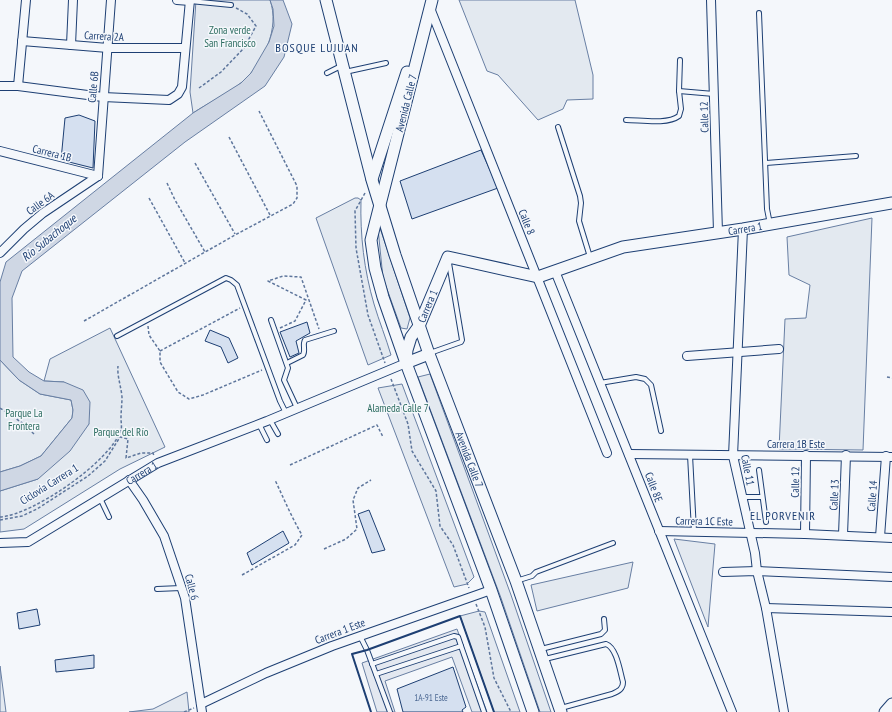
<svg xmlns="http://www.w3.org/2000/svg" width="892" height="712" font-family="'PT Sans Narrow',sans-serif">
<rect width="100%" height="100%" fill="#f4f7fb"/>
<g fill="#e3e9f0" stroke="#687fa3">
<path d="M 196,0 L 270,0 C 280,28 264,63 242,82 C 228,94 208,103 193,113 L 190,92 Z"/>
<polygon points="459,0 575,0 593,75 593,99 567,100 563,109 538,120 498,75 487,71"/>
<path d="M 355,198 L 358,198 L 361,200 C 360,235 364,270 374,304 C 379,321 386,338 391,355 L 368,365 L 316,218 Z"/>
<polygon points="872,218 863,450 779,449 785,319 806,318 810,285 789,275 787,237"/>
<polygon points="377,219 410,318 407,329 401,328 383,278"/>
<polygon points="110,328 165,447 120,469 24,529 0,532 0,491 38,479 89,424 64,382 44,381 50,359"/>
<polygon points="0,360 19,380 40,394 71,400 73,410 72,418 41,456 20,466 0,472"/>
<polygon points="430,374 511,595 551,712 540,712 501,598 418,377"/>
<polygon points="402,384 474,577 467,584 454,587 378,388"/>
<polygon points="674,539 715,544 708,627"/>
<polygon points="633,562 628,588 537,611 531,585"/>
<polygon points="479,611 485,612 520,712 494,712 460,616"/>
<polygon points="0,666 6,712 0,712"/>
<polygon points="187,692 189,712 129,712 153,709"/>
</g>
<polygon fill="#e3e8f0" stroke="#687fa3" points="457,629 487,712 472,712 452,657 385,681 395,712 377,712 362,663"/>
<polygon fill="#cfd7e4" stroke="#687fa3" points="270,0 283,0 292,24 284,57 265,86 185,142 22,271 12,298 13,357 29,372 44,381 64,382 83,390 90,402 89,424 70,451 38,479 0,491 0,472 20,466 41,456 72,418 73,410 71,400 40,394 19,380 0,360 0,282 6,262 193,113 241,83 251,73 269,42 274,26 273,9"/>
<g fill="#d5e0f0" stroke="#1d3f73">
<polygon points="79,115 95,121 93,168 61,160 65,118"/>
<polygon points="481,150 498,188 412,219 400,181"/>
<polygon points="307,322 310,333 296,341 299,353 290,357 280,332"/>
<polygon points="210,330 229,338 238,358 228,363 221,347 205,341"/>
<polygon points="369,510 385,550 372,553 358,514"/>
<polygon points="283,531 289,543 252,565 247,553"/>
<polygon points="37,609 40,625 19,629 17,613"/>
<polygon points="94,655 94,668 56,672 55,660"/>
<polygon points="453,667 466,707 462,710 463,712 403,712 397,689"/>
</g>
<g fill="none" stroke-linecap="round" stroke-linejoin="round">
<defs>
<g id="lane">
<polyline points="190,1 231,5"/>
<polyline points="759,13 767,209 770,224"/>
<polyline points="345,72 386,63"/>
<polyline points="327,73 341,66"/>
<polyline points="679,91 714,94"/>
<path d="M 626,120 C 640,120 667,125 679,116 L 681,109 L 679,91 L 680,60"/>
<polyline points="558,127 580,196 581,203 579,221 590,257"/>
<polyline points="766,163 856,156"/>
<polyline points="271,320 288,368 284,380 297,408"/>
<polyline points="117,336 226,278 231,280 237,285 280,401 286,413"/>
<polyline points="430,353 461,342 462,340 449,263"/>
<path d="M 287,363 L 303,355 C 306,350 302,345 305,340 L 334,331"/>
<polyline points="600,383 636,377 645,379 651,385 661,431"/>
<polyline points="270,420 278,434"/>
<polyline points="259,424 267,440"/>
<polyline points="690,455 694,531"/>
<polyline points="759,470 766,522"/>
<polyline points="742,497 762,497"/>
<polyline points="100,498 109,517"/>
<polyline points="516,581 532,576 536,572 613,543"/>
<polyline points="157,589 181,588"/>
<polyline points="360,636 367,650 390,712"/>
<polyline points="461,646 484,712"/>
<polyline points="541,649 601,634 605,630 604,619"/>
<path d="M 545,659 L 606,644 C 617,648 620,672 623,682 C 623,689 619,691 612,694 L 561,708"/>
<polyline points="372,664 454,636 458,637 461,646 376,674"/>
</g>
<g id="street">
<polyline points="177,0 190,1"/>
<polyline points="711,0 718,232"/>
<polyline points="430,8 607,453"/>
<polyline points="22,41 108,48 185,48"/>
<polyline points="71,45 73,0"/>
<polyline points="0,86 18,86 103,97 169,100 178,94 182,87 190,0"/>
<polyline points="18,86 26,0"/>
<polyline points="0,151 98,176"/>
<polyline points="98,176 111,0"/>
<polyline points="743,229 733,456 755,553 757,571 766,608 784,712"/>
<polyline points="0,253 24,229 43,213 98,176"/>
<polyline points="555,271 732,712"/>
<polyline points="687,356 779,349"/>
<polyline points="629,454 892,457"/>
<polyline points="129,480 143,500 164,536 185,598 202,712"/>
<polyline points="659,531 805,534 892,538"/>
<polyline points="805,534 806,455"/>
<polyline points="843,535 846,455"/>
<polyline points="880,537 886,456"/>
<path id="s1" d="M 0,543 L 28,542 L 158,463 L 267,421 L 406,363"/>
<polyline points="723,572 757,571 892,577"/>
<polyline points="766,608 892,612"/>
<polyline points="201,704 266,673 332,646 491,590"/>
</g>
<g id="secondary">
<path id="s2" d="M 326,0 L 372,180 L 395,255 L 429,354 L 516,581 L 561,712"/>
<polyline points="432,0 371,240 375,268 383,297 406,363 491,590 533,712"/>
<polyline points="372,179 407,72"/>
<path id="s3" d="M 406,360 L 407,350 L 411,337 L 419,326 L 448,257 L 538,277 L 623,247 L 743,229 L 892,203"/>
<polyline points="406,363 429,354"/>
<polyline points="885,712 892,704"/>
</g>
</defs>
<use href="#lane" stroke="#1d3f73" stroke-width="6"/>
<use href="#street" stroke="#1d3f73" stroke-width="10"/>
<use href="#secondary" stroke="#1d3f73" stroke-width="13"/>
<g stroke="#5e769c" stroke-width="1.5" stroke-dasharray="3 2" stroke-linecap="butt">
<polyline points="199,88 221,72 244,48 256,26 247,14 236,8"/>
<polyline points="229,137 270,215"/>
<polyline points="195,163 235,234"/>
<polyline points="167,183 175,200 205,252"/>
<polyline points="365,193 355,211 356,248 368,315 385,363"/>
<polyline points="149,198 185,263"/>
<polyline points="84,321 235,235 293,204 297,198 297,186 259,111"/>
<polyline points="148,326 149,335 160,351 160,362 178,392 189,399 203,395 262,370"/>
<polyline points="280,328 295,321 306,300 268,281 283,276 301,277 319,329"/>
<polyline points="160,351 240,308"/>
<polyline points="887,377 892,378"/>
<polyline points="391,379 408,424 412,451 436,491 440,526 453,545 469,588"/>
<polyline points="0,408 21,422 34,434"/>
<polyline points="290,465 377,425 383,437"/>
<path d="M 0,517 C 33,515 110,462 121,430 C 122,427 121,422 121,418 C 121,411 122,404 122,397 C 121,386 117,376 118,366"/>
<polyline points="0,520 22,516 37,509 88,476 105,461 120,437 128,439 126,458 141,453 153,453 154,456"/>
<polyline points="324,549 346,539 357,529 353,500 358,488 371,480"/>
<path d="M 242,575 L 295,545 L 302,535 C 292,518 284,499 275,480"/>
<polyline points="476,604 485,627 494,678 511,712"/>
<polyline points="184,712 194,708"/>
</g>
<use href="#lane" stroke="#f4f7fb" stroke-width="4"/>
<use href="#street" stroke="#f4f7fb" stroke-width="8"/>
<use href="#secondary" stroke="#f4f7fb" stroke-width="11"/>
<polyline stroke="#1d3f73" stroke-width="2" points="371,712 352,654 367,650 460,616 494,712"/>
</g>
<g text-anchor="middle" stroke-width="3" stroke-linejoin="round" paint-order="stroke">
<g font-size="9" fill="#4b6792">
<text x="431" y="701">1A-91 Este</text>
</g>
<g font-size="11" fill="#2c6c60" stroke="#f4f7fb">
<text x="230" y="34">Zona verde<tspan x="230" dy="13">San Francisco</tspan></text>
<text x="398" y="412">Alameda Calle 7</text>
<text x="24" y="417">Parque La<tspan x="24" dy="13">Frontera</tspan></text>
<text x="121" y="436">Parque del Río</text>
</g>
<g font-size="11" fill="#1d3f73" stroke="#f4f7fb">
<text transform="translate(104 36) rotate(3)" y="4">Carrera 2A</text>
<text transform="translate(93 87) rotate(-85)" y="4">Calle 6B</text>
<text transform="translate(406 103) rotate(-76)" y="4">Avenida Calle 7</text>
<text transform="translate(704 117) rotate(-92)" y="4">Calle 12</text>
<text transform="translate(52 153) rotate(14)" y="4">Carrera 1B</text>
<text transform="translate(40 203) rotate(-36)" y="4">Calle 6A</text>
<text transform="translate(527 222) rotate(68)" y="4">Calle 8</text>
<text dy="4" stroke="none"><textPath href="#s3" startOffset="418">Carrera 1</textPath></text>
<text dy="4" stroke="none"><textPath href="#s3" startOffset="59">Carrera 1</textPath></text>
<text x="796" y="448">Carrera 1B Este</text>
<text dy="4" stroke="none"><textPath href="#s2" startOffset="482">Avenida Calle 7</textPath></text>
<text transform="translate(748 470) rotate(79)" y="4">Calle 11</text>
<text dy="4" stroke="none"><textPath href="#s1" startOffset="161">Carrera 1</textPath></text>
<text transform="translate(795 482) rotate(-89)" y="4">Calle 12</text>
<text transform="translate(49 484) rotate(-32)" y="4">Ciclovía Carrera 1</text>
<text transform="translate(654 487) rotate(69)" y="4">Calle 8E</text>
<text transform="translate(834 495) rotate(-87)" y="4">Calle 13</text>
<text transform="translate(872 496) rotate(-86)" y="4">Calle 14</text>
<text transform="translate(704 521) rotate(1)" y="4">Carrera 1C Este</text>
<text transform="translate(192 587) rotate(75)" y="4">Calle 6</text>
<text transform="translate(340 631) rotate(-21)" y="4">Carrera 1 Este</text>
</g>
<g font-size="12" letter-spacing="1" fill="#1d3f73" stroke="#f4f7fb">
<text x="317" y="52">BOSQUE LUJUAN</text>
<text x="783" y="520">EL PORVENIR</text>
</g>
<g font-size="12" font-style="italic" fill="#1d3f73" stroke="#f4f7fb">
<text transform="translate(49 238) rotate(-39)" y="4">Río Subachoque</text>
</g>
</g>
</svg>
